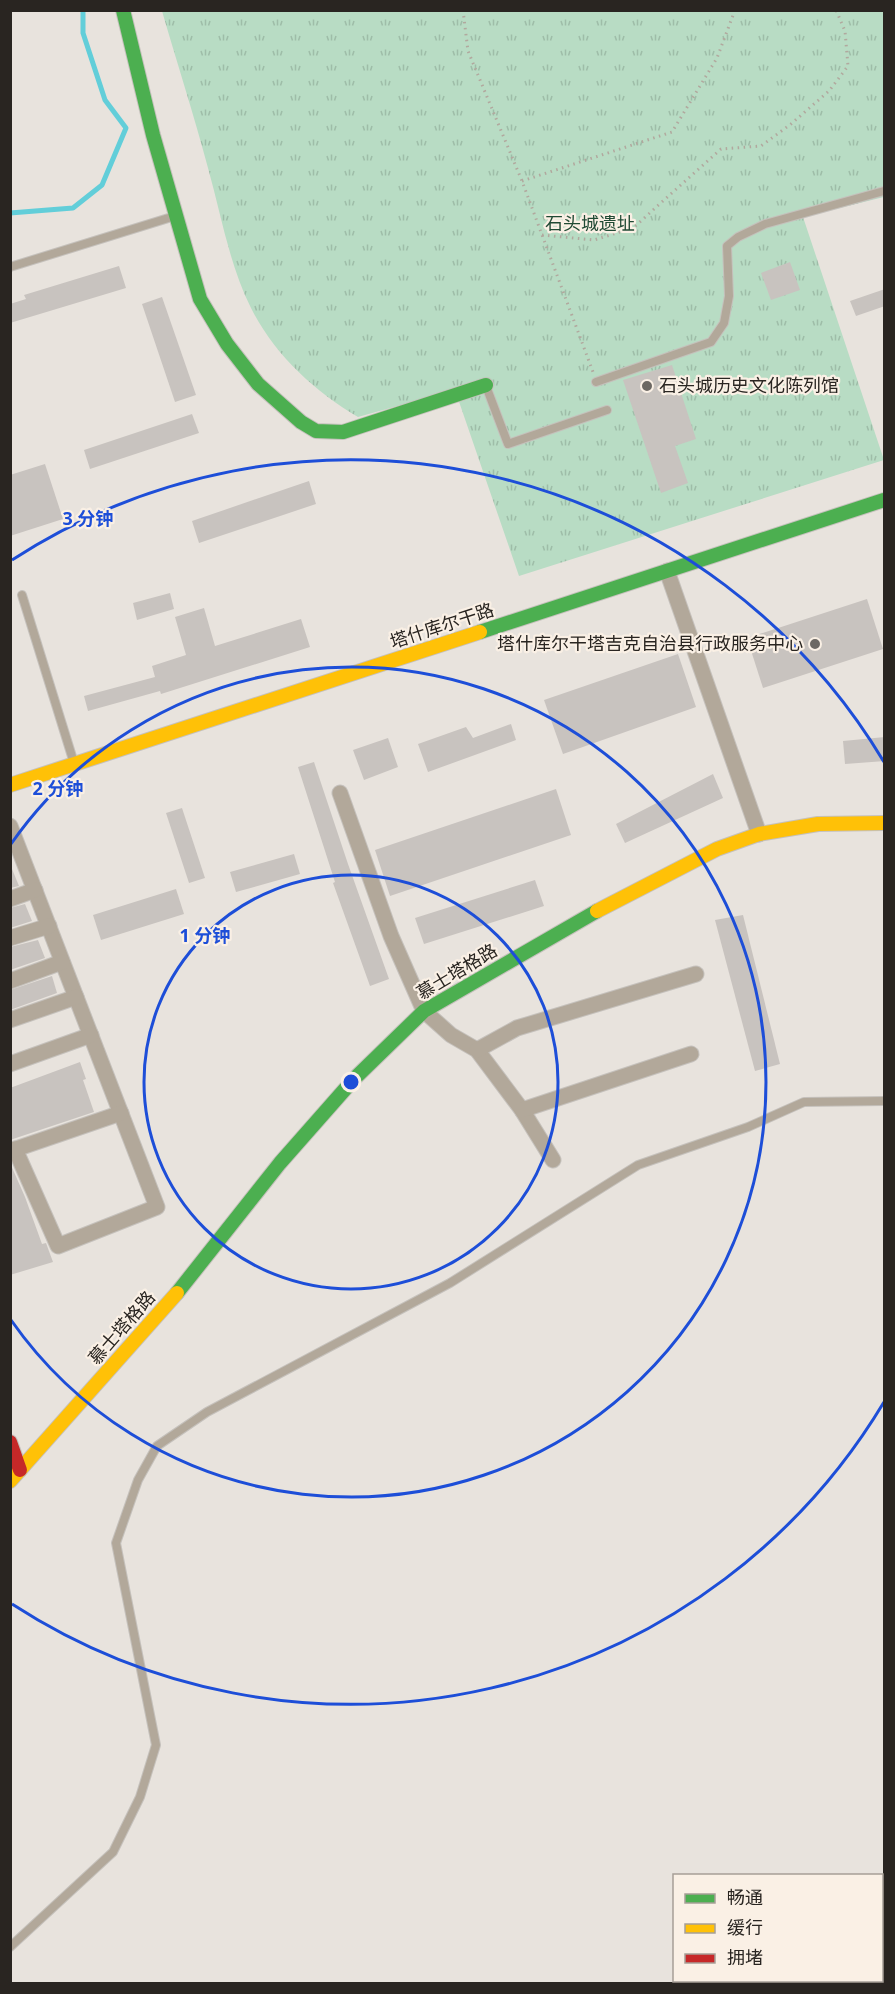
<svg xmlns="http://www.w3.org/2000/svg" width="895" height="1994" font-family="'Noto Sans','Noto Sans SC',sans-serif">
<defs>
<pattern id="grass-tufts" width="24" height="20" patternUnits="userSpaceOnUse" patternTransform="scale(1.5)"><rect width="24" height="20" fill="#b8dcc4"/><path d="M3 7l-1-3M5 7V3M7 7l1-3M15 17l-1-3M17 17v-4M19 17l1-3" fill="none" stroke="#9ebda8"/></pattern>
</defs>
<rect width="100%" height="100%" fill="#e8e3dd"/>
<path fill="url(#grass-tufts)" d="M 162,11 L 884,11 L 884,197 L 803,217 L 884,460 L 519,576 L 455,390 L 358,417 C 314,391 274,354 251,308 C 229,264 221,214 208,168 C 194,115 177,63 162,11 Z"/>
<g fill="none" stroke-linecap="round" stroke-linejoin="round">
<polyline stroke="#62ced9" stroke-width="5" points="10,213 73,208 102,185 126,128 105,100 83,33 83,10"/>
</g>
<g fill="#c8c3bf">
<polygon points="790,262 800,290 771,300 761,273"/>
<polygon points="119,266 126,288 10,323 10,304 26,299 24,295"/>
<polygon points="885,289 885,306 856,316 850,301"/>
<polygon points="162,297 196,395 175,402 142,304"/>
<polygon points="672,365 696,439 675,446 688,483 661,493 623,380"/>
<polygon points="192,414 199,433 90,469 84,450"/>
<polygon points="45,464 63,519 10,536 10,475"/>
<polygon points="309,481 316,504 199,543 192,521"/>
<polygon points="170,593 174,609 137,620 133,603"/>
<polygon points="867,599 883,649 763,688 747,638"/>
<polygon points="204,608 215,646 301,619 310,647 161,694 160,691 88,711 84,696 155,677 152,666 186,655 175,617"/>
<polygon points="678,654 696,707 563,754 544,700"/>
<polygon points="511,724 516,740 428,772 418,744 466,727 473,738"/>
<polygon points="885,737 885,761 845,764 843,741"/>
<polygon points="388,738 398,767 364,780 353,750"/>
<polygon points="314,762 348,864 389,979 370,986 333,883 335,882 298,767"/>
<polygon points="713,774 723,798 625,843 616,824"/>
<polygon points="556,789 571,835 390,896 375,850"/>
<polygon points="182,808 205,878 189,883 166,813"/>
<polygon points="294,854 300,874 236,892 230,872"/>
<polygon points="10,869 12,869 19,886 10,888"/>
<polygon points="535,880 544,906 424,944 415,918"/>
<polygon points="176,889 184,914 101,940 93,915"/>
<polygon points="25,904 32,921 10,928 10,908"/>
<polygon points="743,915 780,1064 755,1071 715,920"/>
<polygon points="38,940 45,958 10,970 10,947"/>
<polygon points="52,976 57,993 10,1010 10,990"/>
<polygon points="80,1062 86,1079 83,1080 94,1112 10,1140 10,1088"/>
<polygon points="10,1163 25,1197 42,1244 46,1243 53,1262 10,1275"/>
</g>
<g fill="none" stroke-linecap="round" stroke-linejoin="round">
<defs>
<g id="lane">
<polyline points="10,267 175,216"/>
<polyline points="596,382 711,342 724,323 729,296 727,246 738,237 765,224 884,191"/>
<polyline points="486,386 508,444 607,410"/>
<polyline points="22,595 74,763"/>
<polyline points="10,1947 113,1852 140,1797 156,1745 116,1543 138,1480 157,1446 207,1412 450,1283 638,1165 748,1127 804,1102 884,1101"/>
</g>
<g id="street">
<polyline points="667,571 759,834"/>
<polyline points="340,793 391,936 424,1011 451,1035 477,1050 522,1110 553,1160"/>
<polyline points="10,826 157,1207 58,1246 15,1149"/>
<polyline points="10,899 35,890"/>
<polyline points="10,938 49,926"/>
<polyline points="10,981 62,962"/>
<polyline points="10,1020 76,997"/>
<polyline points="477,1050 517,1028 696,974"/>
<polyline points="10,1064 91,1035"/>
<polyline points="522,1110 691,1054"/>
<polyline points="10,1151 121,1113"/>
</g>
<g id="fast">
<polyline points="123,10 153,135 200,299 227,344 258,384 301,422 316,431 343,432 486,385"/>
<polyline points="480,632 884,500"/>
<polyline points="177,1293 280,1163 354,1079 424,1011 597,911"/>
</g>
<g id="slow">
<polyline points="10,785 480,632"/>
<polyline points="597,911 717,849 759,834 818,824 884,823"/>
<polyline points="10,1481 177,1293"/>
</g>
<polyline id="jam" points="10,1442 20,1470"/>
</defs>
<use href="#lane" stroke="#c5c1bc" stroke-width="10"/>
<use href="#street" stroke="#c5c1bc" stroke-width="17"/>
<use href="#fast" stroke="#c5c1bc" stroke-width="16"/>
<use href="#slow" stroke="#c5c1bc" stroke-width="16"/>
<use href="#jam" stroke="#c5c1bc" stroke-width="16"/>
<g stroke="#b1a89e" stroke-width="3" stroke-dasharray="1.5 4.5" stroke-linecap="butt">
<polyline points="463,10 468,51 522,181 593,372"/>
<polyline points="522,181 672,132 717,58 735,10"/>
<polyline points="542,235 594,240 633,228 721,149 761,146 791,124 829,91 848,66 845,31 836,10"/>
</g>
<use href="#lane" stroke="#b2a89a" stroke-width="8"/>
<use href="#street" stroke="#b2a89a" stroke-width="15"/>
<use href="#fast" stroke="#4caf50" stroke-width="14"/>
<use href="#slow" stroke="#ffc107" stroke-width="14"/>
<use href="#jam" stroke="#c62828" stroke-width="14"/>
</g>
<g fill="none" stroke="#1d4ed8" stroke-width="3">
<circle cx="351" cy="1082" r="207"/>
<path d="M11 844A415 415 0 1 1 11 1320"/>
<path d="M884 1402A622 622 0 0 1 12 1604M12 560A622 622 0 0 1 884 762"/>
</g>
<g fill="#6c6863" stroke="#faf0e5" stroke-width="2">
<circle cx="647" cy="386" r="6"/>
<circle cx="815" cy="644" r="6"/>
</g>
<g text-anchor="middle" stroke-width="4.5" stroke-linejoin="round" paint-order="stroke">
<g font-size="18" fill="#204a34" stroke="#faf0e5">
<text x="590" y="230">石头城遗址</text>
</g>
<g font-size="18" fill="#292521" stroke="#faf0e5" text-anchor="start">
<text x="659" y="392">石头城历史文化陈列馆</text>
<text x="803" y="650" text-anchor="end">塔什库尔干塔吉克自治县行政服务中心</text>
</g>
<g font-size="18" fill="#292521" stroke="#faf0e5">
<text transform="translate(442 626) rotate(-18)" y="6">塔什库尔干路</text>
<text transform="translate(457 972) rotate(-31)" y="6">慕士塔格路</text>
<text transform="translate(122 1328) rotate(-49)" y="6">慕士塔格路</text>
</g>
</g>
<circle cx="351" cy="1082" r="9" fill="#1d4ed8" stroke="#faf0e5" stroke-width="3"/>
<g font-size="18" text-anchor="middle" font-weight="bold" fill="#1d4ed8" stroke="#faf0e5" stroke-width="4.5" stroke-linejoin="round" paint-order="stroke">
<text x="88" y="525">3 分钟</text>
<text x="58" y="795">2 分钟</text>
<text x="205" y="942">1 分钟</text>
</g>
<rect width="895" height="1994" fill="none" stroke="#292521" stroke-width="24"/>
<rect x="673" y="1874" width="210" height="108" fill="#faf0e5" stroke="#a69f97" stroke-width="1.5"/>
<rect x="685" y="1894" width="30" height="9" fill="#4caf50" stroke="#a69f97" stroke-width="1.5"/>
<text x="727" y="1904" font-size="18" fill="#292521">畅通</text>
<rect x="685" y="1924" width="30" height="9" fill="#ffc107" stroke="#a69f97" stroke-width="1.5"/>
<text x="727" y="1934" font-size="18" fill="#292521">缓行</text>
<rect x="685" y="1954" width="30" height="9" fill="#c62828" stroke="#a69f97" stroke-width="1.5"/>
<text x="727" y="1964" font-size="18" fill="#292521">拥堵</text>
</svg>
